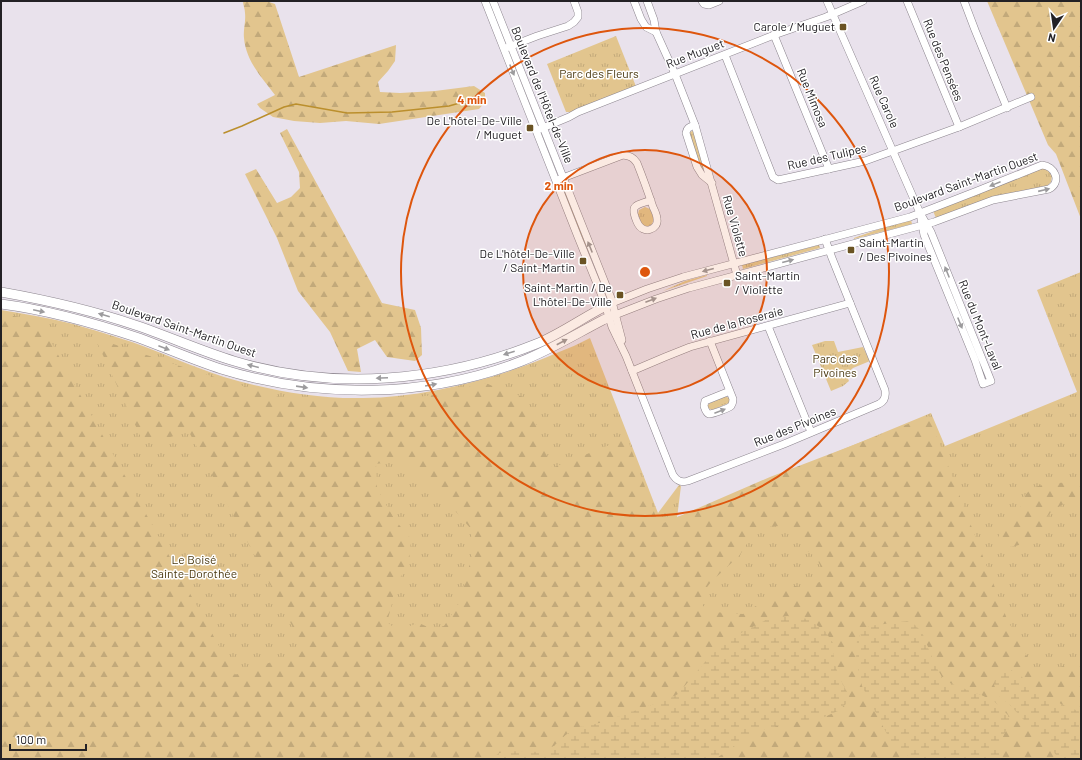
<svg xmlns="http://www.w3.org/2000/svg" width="1082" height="760" font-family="Barlow,sans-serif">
<defs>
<pattern id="grass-tufts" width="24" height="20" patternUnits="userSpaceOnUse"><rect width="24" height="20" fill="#e2c58e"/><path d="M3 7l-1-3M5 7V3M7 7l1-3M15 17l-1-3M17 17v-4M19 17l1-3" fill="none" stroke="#c2a97a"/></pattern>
<pattern id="forest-firs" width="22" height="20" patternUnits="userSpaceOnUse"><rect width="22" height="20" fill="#e2c58e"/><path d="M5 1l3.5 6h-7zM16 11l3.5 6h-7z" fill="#c2a97a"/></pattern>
<pattern id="wetland-marsh" width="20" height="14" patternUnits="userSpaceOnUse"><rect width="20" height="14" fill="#e2c58e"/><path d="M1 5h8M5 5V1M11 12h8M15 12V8" fill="none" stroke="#c2a97a"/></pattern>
</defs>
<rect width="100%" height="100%" fill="#e9e2ec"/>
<g fill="url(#grass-tufts)">
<polygon points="616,36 637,89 578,112 566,112 547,64"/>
<polygon points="692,131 695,132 704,170 702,169 689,135 689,133"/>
<polygon points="1042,168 1047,169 1052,176 1051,182 1047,186 936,218 933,211"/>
<polygon points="563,185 593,259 592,259 579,233 560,186"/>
<polygon points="645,207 650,209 654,219 652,224 647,227 642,225 638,214 639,210"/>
<polygon points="911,220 912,224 854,239 854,238 879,229"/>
<polygon points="819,245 820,248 743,269 742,265"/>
<path d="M 1081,272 L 1081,759 L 1,759 L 1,310 C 25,314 49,318 73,324 C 81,326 89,329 97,331 C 109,335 120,338 132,342 C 163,353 193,367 224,377 C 269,390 316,399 363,398 C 428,397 500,378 559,352 C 570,348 580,343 590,338 L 658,513 L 679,485 L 681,486 L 677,518 L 931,413 L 945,446 L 1077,392 L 1037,290 Z"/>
<polygon points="707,275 707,276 663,291 685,281"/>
<polygon points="825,341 834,341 838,352 863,347 870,361 853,368 846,374 849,381 843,386 831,391 812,345"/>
<polygon points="724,397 727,397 729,398 729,403 712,410 708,408 708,405 710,403"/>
</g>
<g fill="url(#forest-firs)" fill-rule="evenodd">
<path d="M 243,1 L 266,1 L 275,4 L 299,77 L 396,45 L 395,61 L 388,71 L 378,82 L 380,92 L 400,93 L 435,91 L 474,86 L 485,93 L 485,102 L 479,109 L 379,124 L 346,121 L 320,123 L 294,121 L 273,117 L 260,108 L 257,104 L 275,95 C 262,78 246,61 244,38 C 243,30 246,22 245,13 C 245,9 243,5 243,1 Z"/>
<polygon points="987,1 1081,1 1081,219 1056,154 1048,145"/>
<polygon points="287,129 382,303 415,310 421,328 422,355 415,361 387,357 375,340 357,349 361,372 348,371 330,332 298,291 277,238 245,174 256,169 277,203 291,197 300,188 299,172 280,133"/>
<path d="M 1,313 L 40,322 L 235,675 L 305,650 L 189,432 L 144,444 L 95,338 L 186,368 L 282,398 L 388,401 L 440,394 L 485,383 L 526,398 L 552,468 L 627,438 L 659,525 L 770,477 L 929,416 L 1007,619 L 1037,675 L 1081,660 L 1081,712 L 1063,705 L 1035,691 L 1022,677 L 999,696 L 1009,704 L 1023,719 L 1044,739 L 1059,759 L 999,759 L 999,745 L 1003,735 L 995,702 L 981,695 L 944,681 L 934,663 L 922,632 L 869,626 L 862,632 L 857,640 L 907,755 L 920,759 L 715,759 L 750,735 L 768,728 L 794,722 L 849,695 C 837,675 834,665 833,642 L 710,656 L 678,695 L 668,699 L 600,723 L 579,727 L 567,734 L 554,746 L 542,752 L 504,751 L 495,756 L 495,759 L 1,759 ZM 402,460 L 443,497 L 471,529 L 472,556 L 458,605 L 444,626 L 432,629 L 419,623 L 397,630 L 387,622 L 391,608 L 395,586 L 409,563 L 411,539 L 395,520 L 377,489 L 376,464 ZM 780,526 L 791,529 L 799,537 L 806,550 L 816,557 L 823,571 L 821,581 L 810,587 L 805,588 L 795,586 L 787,587 L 743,614 L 714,612 L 703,606 L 702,599 L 704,591 L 711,582 L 740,555 L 753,533 L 759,529 L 765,527 Z"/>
<path d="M 1081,477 L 1081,495 C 1072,502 1060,504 1051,512 C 1044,518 1045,527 1040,534 C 1033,542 1010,549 1000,547 L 997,542 L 999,535 L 1009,520 L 1020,507 L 1025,495 L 1032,488 L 1045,484 L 1071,482 Z"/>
</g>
<g fill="url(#wetland-marsh)">
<polygon points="787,616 808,619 825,631 833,643 834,661 840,680 849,695 847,703 838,711 822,718 794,722 768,728 750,735 715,759 495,759 494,756 504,751 542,752 554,746 567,734 579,727 600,723 668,699 678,694 710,656 731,638 766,620"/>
<polygon points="907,621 915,625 922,632 934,663 944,681 981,695 995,702 1008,715 1010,722 999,745 999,759 920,759 907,755 890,740 862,686 856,659 857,640 862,632 869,626"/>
<polygon points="1008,668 1022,677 1035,691 1063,705 1081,712 1081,759 1059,759 1044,739 1023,719 1009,704 999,696 994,685 996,674"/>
</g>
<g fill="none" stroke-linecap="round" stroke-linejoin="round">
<polyline stroke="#bb8f2d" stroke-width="1.5" points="224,133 242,126 284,107 296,104 347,113 392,112 449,106 477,98"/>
<defs>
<g id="minor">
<path d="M 485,1 L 578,237 L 604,301 L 612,327 L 626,356 L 673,475 C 677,481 681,483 688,481 L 784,444 L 879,404 C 885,401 886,396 885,390 L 832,258 L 825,239"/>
<polyline points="493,1 611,298 622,340"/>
<polyline points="634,1 641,19 646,27 656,32"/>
<polyline points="647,1 654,20 656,32 675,74 695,125 737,275"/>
<polyline points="702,1 704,4 709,5 719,1"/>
<polyline points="827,1 920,213 931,232 991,381 983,384 975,360 924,235 920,213"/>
<polyline points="907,1 959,127"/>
<polyline points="964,1 975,30 1007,108"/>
<polyline points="774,35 829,169"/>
<polyline points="506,48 537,36 568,26 574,22 578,17 578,12 574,1"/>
<polyline points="725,55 773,177 778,180 865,161 959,127 1031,97"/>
<path d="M 695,125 C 690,127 687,127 686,133 L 697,167 L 702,175 L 712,183"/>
<polyline points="540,129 569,117 578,112 774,35 826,17 863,1"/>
<path d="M 560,179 L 623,155 C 630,156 633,157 637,163 C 643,178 648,192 653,207 C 655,211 657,215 657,219 C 659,229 643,236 637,222 C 629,204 636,206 651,200"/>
<path d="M 612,303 L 647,289 L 683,277 L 910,217 L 977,191 L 1042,165 C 1055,166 1062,182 1049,189 L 993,200 L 934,222 L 689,288 L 656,299 L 615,315"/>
<polyline points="768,326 811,432"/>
<path d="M 710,341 L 733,399 C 733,402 733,403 731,406 C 729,408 713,414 709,414 C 706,413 705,409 704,406 L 705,401 L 730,391"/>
<polyline points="632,371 665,357 690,347 850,303"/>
</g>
<g id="major">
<path d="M 1,292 C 46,300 91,310 135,325 C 168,336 201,351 234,361 C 333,391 441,382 536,344 C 563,333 586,315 612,303"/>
<path d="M 1,304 C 48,310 94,323 139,338 C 166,348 193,360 221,369 C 318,399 427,398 522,361 C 550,350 576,334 603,320 L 615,315"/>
</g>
</defs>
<use href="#minor" stroke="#8c858e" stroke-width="8"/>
<use href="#major" stroke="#8c858e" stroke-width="10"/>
<use href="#minor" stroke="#fff" stroke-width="7"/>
<use href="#major" stroke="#fff" stroke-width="9"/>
</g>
<defs><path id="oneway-solid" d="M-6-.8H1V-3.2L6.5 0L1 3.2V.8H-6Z"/></defs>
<g fill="#9c9b9d">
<use href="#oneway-solid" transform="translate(512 70) rotate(68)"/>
<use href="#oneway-solid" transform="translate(995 184) rotate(158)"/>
<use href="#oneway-solid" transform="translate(1044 190) rotate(-13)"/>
<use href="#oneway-solid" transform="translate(590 247) rotate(-112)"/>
<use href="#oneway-solid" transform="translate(788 261) rotate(-15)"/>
<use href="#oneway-solid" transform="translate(708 270) rotate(165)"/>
<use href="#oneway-solid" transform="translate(947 272) rotate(-112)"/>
<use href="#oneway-solid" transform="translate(651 300) rotate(-21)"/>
<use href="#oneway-solid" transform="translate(39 311) rotate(12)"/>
<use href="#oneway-solid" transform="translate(104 315) rotate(-164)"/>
<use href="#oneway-solid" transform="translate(960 323) rotate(68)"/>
<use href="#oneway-solid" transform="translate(562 342) rotate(-28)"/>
<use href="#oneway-solid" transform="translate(164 348) rotate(21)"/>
<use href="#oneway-solid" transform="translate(509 353) rotate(162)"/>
<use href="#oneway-solid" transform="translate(253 366) rotate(-166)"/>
<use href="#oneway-solid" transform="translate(382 378) rotate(177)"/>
<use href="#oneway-solid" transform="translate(431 385) rotate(-10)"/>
<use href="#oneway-solid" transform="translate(302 387) rotate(8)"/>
<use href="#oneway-solid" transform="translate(720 411) rotate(-21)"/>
</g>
<circle cx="645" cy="272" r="122" fill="#de560d" fill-opacity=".12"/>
<g fill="none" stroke="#de560d" stroke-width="2">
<circle cx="645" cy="272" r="122"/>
<circle cx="645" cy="272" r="244"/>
</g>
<g fill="#6a5323" stroke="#fff" stroke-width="1.5">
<rect x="839" y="23" width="8" height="8" rx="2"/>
<rect x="526" y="124" width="8" height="8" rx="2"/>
<rect x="847" y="246" width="8" height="8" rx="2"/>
<rect x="579" y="257" width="8" height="8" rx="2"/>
<rect x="723" y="279" width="8" height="8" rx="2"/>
<rect x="616" y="291" width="8" height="8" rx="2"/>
</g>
<g text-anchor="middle" stroke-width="3" stroke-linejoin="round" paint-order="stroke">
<g font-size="12" fill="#232125" stroke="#fff" text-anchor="end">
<text x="835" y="31">Carole / Muguet</text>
<text x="522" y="125">De L'hôtel-De-Ville<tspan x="522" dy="14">/ Muguet</tspan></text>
<text x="859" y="247" text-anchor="start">Saint-Martin<tspan x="859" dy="14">/ Des Pivoines</tspan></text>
<text x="575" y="258">De L'hôtel-De-Ville<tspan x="575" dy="14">/ Saint-Martin</tspan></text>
<text x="735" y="280" text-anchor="start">Saint-Martin<tspan x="735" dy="14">/ Violette</tspan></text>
<text x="612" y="292">Saint-Martin / De<tspan x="612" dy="14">L'hôtel-De-Ville</tspan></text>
</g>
<g font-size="12" fill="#232125" stroke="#fff">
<text transform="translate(695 54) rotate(-21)" y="4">Rue Muguet</text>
<text transform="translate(943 60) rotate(68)" y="4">Rue des Pensées</text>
<text transform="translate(542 95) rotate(68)" y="4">Boulevard de l'Hôtel-de-Ville</text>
<text transform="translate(812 98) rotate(68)" y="4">Rue Mimosa</text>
<text transform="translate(884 102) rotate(66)" y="4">Rue Carole</text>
<text transform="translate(827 157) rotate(-13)" y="4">Rue des Tulipes</text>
<text transform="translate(966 182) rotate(-20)" y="4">Boulevard Saint-Martin Ouest</text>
<text transform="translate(735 226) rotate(74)" y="4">Rue Violette</text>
<text transform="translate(737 323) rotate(-15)" y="4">Rue de la Roseraie</text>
<text transform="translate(980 325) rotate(68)" y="4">Rue du Mont-Laval</text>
<text transform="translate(184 329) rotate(19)" y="4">Boulevard Saint-Martin Ouest</text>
<text transform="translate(795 427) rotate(-22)" y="4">Rue des Pivoines</text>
</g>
<g font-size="12" fill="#4a380f" stroke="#fff">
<text x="599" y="78">Parc des Fleurs</text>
<text x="835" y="363">Parc des<tspan x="835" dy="14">Pivoines</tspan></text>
<text x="194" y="564">Le Boisé<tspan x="194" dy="14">Sainte-Dorothée</tspan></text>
</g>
</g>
<circle cx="645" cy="272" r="6" fill="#de560d" stroke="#fff" stroke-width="2"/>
<g font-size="12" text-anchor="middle" font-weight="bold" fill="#de560d" stroke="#fff" stroke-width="3" stroke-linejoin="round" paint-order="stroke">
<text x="472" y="104">4 min</text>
<text x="559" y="190">2 min</text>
</g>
<rect width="1082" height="760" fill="none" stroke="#232125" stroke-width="4"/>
<g transform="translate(1054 28) rotate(193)" stroke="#ffffff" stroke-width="3" paint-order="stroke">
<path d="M0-3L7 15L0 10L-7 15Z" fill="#232125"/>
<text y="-6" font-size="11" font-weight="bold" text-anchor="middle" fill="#232125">N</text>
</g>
<path d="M10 744v6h76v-6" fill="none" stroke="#232125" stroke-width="2"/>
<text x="16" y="744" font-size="12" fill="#232125" stroke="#ffffff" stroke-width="3" paint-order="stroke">100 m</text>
</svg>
